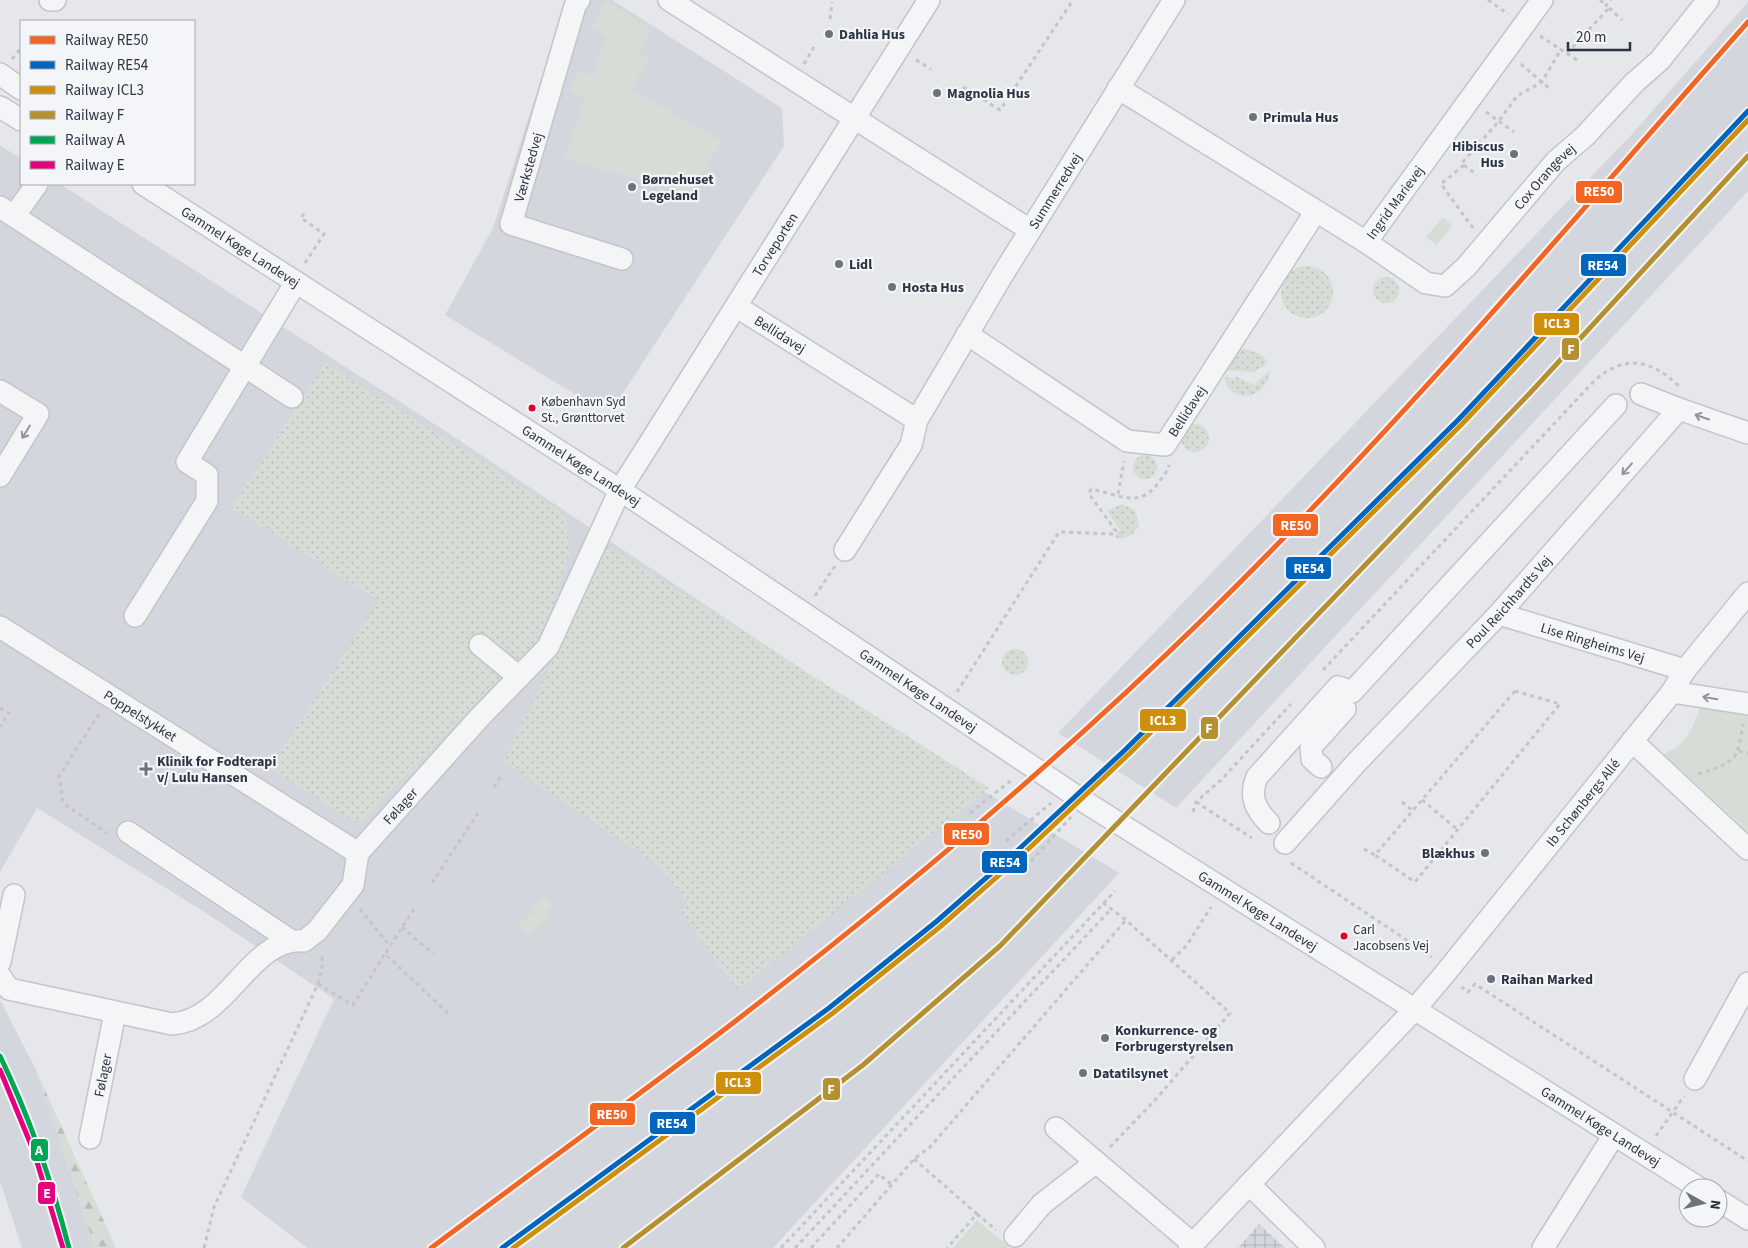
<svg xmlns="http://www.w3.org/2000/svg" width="1748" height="1248" font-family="'Source Sans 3',sans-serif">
<defs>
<pattern id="industrial-grid" width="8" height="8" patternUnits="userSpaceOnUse" patternTransform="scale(1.25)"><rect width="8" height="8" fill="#d4d6dd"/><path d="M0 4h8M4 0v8" fill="none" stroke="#b6b8bf"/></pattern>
<pattern id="grass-dots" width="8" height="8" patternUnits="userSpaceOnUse" patternTransform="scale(1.25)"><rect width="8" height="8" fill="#d6ddd6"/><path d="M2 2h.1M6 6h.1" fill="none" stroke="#b8beb9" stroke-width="1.8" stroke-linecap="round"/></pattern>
<pattern id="forest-firs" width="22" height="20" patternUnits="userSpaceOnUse" patternTransform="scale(1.25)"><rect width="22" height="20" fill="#d6ddd6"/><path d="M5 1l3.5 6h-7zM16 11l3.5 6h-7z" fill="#b8beb9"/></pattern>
</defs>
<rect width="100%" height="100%" fill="#e5e7ea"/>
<g fill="#d4d6dd">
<polygon points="570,0 612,0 782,108 784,146 619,399 591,404 445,315 493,228 563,11"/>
<polygon points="1748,2 1748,191 1176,808 1058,733 1633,133"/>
<polygon points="0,145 21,159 21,184 60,184 447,432 985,792 1119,873 773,1248 307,1248 241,1197 334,999 203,911 37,808 0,872"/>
<polygon points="0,1000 36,1070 95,1248 22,1248 0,1181"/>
</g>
<polygon fill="url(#industrial-grid)" points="1259,1224 1285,1248 1238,1248"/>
<g fill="url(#grass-dots)">
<circle cx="1307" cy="292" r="26"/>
<circle cx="1386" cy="290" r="13"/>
<path d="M 1244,349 C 1255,351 1262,353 1268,363 L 1254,372 L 1223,370 L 1234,353 Z"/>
<polygon points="325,363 565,514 570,551 552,608 537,641 361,821 350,819 270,768 379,600 232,508"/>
<path d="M 1270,370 C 1268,399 1231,407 1224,377 L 1234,379 L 1237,377 L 1254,385 Z"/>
<circle cx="1195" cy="438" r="14"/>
<circle cx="1145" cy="467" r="12"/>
<polygon points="1121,504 1135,510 1139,525 1132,535 1121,539 1114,537 1120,530 1107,511"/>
<polygon points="608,546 989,788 737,990 681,911 688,903 659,866 504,762"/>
<circle cx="1015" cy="662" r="13"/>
</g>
<polygon fill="url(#forest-firs)" points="36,1070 116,1248 95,1248"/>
<g fill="#d6ddd6">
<polygon points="605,0 652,30 639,53 649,59 631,89 722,141 690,194 565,158 585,99 570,92 577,71 593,75 606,36 591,28"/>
<polygon points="1443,217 1453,226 1436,245 1426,237"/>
<path d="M 1700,708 L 1748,716 L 1748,831 L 1664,754 C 1689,742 1690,732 1700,708 Z"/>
<polygon points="545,896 553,906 546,912 550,918 527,935 518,924 536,910 533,906"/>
<polygon points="977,1220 1010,1248 953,1248"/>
</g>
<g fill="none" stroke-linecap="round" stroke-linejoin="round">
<defs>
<g id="minor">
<polyline points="50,0 55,0"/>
<polyline points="579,0 575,6 511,224 622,259"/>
<polyline points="669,0 1030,230"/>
<polyline points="0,74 21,89"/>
<path id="s1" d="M 1118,88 L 1366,242 L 1426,283 L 1445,286 L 1466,267 L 1556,161 L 1585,136 L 1634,83 L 1660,60 L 1708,0"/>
<polyline points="0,107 21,120"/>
<path id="s2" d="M 143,184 L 620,490 L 1085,802 L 1699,1188"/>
<polyline points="0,207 292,397"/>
<polyline points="14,216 37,184"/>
<path id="s3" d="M 1366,242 L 1542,0"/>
<path id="s4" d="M 737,307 L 917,420 L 1003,274 L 1174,0"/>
<path id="s5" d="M 967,334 L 1127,441 L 1165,445 L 1316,211"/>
<polyline points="0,391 38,414 0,476"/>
<polyline points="1641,394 1679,409"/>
<polyline points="845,550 911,445 917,420"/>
<path id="s6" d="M 1499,614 L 1685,670"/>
<polyline points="135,616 207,501 207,475 187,462 296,282"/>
<path id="s7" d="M 0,627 L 358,853"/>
<polyline points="480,645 519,677"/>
<polyline points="1672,692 1748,704"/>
<polyline points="1632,741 1748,849"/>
<polyline points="1321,767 1312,759 1311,747 1345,709"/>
<path d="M 1269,823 C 1255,809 1249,796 1257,777 L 1338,687 L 1352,692 L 1616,405"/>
<polyline points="128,832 290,940"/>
<path id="s8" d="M 1285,843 L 1355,764 L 1499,614 L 1679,409 L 1748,433"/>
<polyline points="0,962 14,895"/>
<path id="s9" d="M 0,976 L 9,989 L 172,1024 C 229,1020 249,937 304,941 L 317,931 L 353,885 L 358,853 L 479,718 L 548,647 L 620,490 L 929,0"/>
<polyline points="1695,1079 1748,983"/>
<polyline points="1056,1128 1096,1162"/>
<path id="s10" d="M 90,1138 L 115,1013"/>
<polyline points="1249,1184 1314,1248"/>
<polyline points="1718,1200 1748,1219"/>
<polyline points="1015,1236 1042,1204 1096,1162 1193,1244"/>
<path id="s11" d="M 1189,1248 L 1414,1010 L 1443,976 L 1672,692 L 1685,670 L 1748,593"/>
<polyline points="1543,1248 1614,1135"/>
</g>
</defs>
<use href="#minor" stroke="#c3c5c8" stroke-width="24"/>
<g stroke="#c4c5c9" stroke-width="3" stroke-dasharray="4 4" stroke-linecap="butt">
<polyline points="1488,0 1508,14"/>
<polyline points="1600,0 1606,5"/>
<polyline points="1609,8 1622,20"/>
<polyline points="830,19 832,2"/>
<polyline points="1540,36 1577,60"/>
<polyline points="1567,53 1609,8 1606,5 1611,0"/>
<polyline points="12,59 21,48"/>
<polyline points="916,60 931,69"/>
<polyline points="804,64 814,47"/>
<polyline points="1521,64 1551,90"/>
<polyline points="963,87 1000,110 1073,0"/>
<polyline points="1486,112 1514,132"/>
<polyline points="1464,165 1477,175"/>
<polyline points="1473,228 1441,184 1464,165 1462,163 1499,121 1517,96 1542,82 1561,49"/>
<polyline points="305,263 324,234 301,218 306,211"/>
<polyline points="1118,494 1124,461"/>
<polyline points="815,596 835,566"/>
<path d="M 1323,670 L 1596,379 C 1627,354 1651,360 1679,386"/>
<polygon points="1515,691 1560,704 1415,882 1375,855"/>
<path d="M 957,692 L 1059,532 L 1114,534 L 1116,531 L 1089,494 L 1091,489 C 1120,495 1140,509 1159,482 C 1163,476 1168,471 1169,465"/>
<polyline points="0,708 9,713 0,727"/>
<polyline points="99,714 59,776 63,803 107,833"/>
<polyline points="1739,751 1748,753"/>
<path d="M 1698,774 C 1734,762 1737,764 1743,724"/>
<polyline points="494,787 501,776"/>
<polyline points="1422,800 1458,830"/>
<polyline points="1196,802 1252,838"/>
<polyline points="1402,802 1412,810"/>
<polyline points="1193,812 1196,802 1222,779 1291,704"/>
<polyline points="970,813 1014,778"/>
<polyline points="1006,841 1051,803"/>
<polyline points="1364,849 1375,855"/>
<polyline points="1031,861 1071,817"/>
<polyline points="1291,863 1432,957"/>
<polyline points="432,883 478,813"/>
<polyline points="1103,903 1126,920 1230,1013 1157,1098 1110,1147"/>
<polyline points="360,909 390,946"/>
<polyline points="414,909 385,954 449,1014"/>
<polyline points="402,927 433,954"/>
<polyline points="1172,960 1187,945 1211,907"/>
<polyline points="318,984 353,1005 385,954"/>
<polyline points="1461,987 1468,992 1475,984 1748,1161"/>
<polyline points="1656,1136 1684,1096"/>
<polyline points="914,1159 977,1214 947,1248"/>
<polyline points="977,1214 996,1230"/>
<polyline points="204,1248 214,1207 318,984 322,967 322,953"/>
<polyline points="781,1248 1115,891"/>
<polyline points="795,1248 1111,909"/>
<polyline points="811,1248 879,1174 892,1185"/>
<polyline points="837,1248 914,1159 930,1147 1126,920"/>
</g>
<use href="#minor" stroke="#f4f5f6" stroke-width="21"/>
<defs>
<path id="rail-1" d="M 431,1248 C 530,1174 631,1101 729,1026 C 894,899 1055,764 1204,618 C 1396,430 1570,223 1748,22"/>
<polyline id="rail-2" points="502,1248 829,1008 937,921 1018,850 1126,749 1459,419 1748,111"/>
<polyline id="rail-3" points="513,1248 833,1013 941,926 1022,855 1130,753 1463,423 1748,120"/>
<polyline id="rail-4" points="623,1248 863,1065 1000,946 1530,393 1748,156"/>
<path id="rail-5" d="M 0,1056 C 30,1118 52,1182 69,1248"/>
<polyline id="rail-6" points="0,1070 34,1152 63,1248"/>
</defs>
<use href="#rail-1" stroke="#f4f5f8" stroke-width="9"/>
<use href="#rail-2" stroke="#f4f5f8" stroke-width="9"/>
<use href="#rail-3" stroke="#f4f5f8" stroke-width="9"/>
<use href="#rail-4" stroke="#f4f5f8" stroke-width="9"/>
<use href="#rail-5" stroke="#f4f5f8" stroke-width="9"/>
<use href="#rail-6" stroke="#f4f5f8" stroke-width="9"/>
<use href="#rail-1" stroke="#f26522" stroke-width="5"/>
<use href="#rail-2" stroke="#0065bd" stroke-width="5"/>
<use href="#rail-3" stroke="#ce8f0d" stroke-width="5"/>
<use href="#rail-4" stroke="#b59030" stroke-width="5"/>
<use href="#rail-5" stroke="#00a651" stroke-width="5"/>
<use href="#rail-6" stroke="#e5007d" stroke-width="5"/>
</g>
<defs><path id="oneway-shaft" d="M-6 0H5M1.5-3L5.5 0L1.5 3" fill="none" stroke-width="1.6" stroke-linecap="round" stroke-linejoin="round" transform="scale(1.25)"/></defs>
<g stroke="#90949c">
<use href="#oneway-shaft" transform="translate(1702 417) rotate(-161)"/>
<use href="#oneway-shaft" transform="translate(26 432) rotate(121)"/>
<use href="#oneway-shaft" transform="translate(1627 469) rotate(131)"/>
<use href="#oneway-shaft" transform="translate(1710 698) rotate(-171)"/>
</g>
<g fill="#6d737d" stroke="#f4f5f8" stroke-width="2">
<circle cx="829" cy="34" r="5"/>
<circle cx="937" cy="93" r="5"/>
<circle cx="1253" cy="117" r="5"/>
<circle cx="1514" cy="154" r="5"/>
<circle cx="632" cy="187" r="5"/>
<circle cx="839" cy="264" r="5"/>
<circle cx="892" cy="287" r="5"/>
<path d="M143.5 761.5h5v5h5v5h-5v5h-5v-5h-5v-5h5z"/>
<circle cx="1485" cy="853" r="5"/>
<circle cx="1491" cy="979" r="5"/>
<circle cx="1105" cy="1038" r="5"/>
<circle cx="1083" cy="1073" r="5"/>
</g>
<g fill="#e4002b" stroke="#f4f5f8" stroke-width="2">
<circle cx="532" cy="408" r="4.5"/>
<circle cx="1344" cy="936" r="4.5"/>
</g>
<g text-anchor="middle" stroke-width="4.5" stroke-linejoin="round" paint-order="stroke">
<g font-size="13" fill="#2c3443" stroke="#f4f5f8" text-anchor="start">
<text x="541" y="406">København Syd<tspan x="541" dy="16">St., Grønttorvet</tspan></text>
<text x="1353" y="934">Carl<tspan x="1353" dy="16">Jacobsens Vej</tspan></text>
</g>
<g font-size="14" font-weight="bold" fill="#2c3443" stroke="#f4f5f8" text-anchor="start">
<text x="839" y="39">Dahlia Hus</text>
<text x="947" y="98">Magnolia Hus</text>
<text x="1263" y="122">Primula Hus</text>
<text x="1504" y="151" text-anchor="end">Hibiscus<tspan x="1504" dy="16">Hus</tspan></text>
<text x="642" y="184">Børnehuset<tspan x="642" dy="16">Legeland</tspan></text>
<text x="849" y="269">Lidl</text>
<text x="902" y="292">Hosta Hus</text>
<text x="157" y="766">Klinik for Fodterapi<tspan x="157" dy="16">v/ Lulu Hansen</tspan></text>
<text x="1475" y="858" text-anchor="end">Blækhus</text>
<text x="1501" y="984">Raihan Marked</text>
<text x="1115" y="1035">Konkurrence- og<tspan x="1115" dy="16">Forbrugerstyrelsen</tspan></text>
<text x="1093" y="1078">Datatilsynet</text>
</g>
<g font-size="14" fill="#2c3443" stroke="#f4f5f8">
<text transform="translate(528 167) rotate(-74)" y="5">Værkstedvej</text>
<text dy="5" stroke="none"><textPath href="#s1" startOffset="532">Cox Orangevej</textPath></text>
<text dy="5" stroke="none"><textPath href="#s4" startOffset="480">Summerredvej</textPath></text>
<text dy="5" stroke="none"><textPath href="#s3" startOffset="49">Ingrid Marievej</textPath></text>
<text dy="5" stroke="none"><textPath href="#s9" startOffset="1194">Torveporten</textPath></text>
<text dy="5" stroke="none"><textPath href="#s2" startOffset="116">Gammel Køge Landevej</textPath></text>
<text dy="5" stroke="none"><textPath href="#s4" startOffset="51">Bellidavej</textPath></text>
<text dy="5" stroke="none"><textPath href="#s5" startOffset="271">Bellidavej</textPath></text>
<text dy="5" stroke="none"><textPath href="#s2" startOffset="521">Gammel Køge Landevej</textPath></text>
<text dy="5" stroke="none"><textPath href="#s8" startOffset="329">Poul Reichhardts Vej</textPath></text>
<text dy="5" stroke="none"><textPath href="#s6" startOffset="98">Lise Ringheims Vej</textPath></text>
<text dy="5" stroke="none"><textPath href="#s2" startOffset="926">Gammel Køge Landevej</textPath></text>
<text dy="5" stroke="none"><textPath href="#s7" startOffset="166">Poppelstykket</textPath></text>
<text dy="5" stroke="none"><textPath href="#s11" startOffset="595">Ib Schønbergs Allé</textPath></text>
<text dy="5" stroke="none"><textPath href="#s9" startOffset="514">Følager</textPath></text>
<text dy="5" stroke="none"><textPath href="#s2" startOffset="1331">Gammel Køge Landevej</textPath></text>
<text dy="5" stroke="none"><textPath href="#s10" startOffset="64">Følager</textPath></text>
<text dy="5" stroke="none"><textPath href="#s2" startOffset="1736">Gammel Køge Landevej</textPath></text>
</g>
</g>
<g stroke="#f4f5f8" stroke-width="2">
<rect x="1575" y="180" width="48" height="24" rx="5" fill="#f26522"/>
<rect x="1580" y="253" width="47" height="24" rx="5" fill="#0065bd"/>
<rect x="1533" y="312" width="47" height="24" rx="5" fill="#ce8f0d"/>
<rect x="1561" y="337" width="19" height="24" rx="5" fill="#b59030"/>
<rect x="1272" y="513" width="47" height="24" rx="5" fill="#f26522"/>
<rect x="1285" y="556" width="47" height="24" rx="5" fill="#0065bd"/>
<rect x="1139" y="708" width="48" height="24" rx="5" fill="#ce8f0d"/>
<rect x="1200" y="716" width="19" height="24" rx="5" fill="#b59030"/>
<rect x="943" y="822" width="47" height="24" rx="5" fill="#f26522"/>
<rect x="981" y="850" width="47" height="24" rx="5" fill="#0065bd"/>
<rect x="715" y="1071" width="47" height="24" rx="5" fill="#ce8f0d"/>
<rect x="822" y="1077" width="19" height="24" rx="5" fill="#b59030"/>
<rect x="589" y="1102" width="47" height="24" rx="5" fill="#f26522"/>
<rect x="649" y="1111" width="47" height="24" rx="5" fill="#0065bd"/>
<rect x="30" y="1138" width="19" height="24" rx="5" fill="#00a651"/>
<rect x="37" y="1181" width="19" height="24" rx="5" fill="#e5007d"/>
</g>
<g font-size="14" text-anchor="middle" font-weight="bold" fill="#fff">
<text x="1599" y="196">RE50</text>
<text x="1603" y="270">RE54</text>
<text x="1557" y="328">ICL3</text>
<text x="1571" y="354">F</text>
<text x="1296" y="530">RE50</text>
<text x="1309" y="573">RE54</text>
<text x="1163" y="725">ICL3</text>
<text x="1209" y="733">F</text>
<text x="967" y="839">RE50</text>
<text x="1005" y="867">RE54</text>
<text x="738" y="1087">ICL3</text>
<text x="831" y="1094">F</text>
<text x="612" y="1119">RE50</text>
<text x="672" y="1128">RE54</text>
<text x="39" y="1155">A</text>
<text x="47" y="1198">E</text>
</g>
<rect x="20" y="20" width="175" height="165" fill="#f4f5f8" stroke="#a4a8b0"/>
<rect x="30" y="36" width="25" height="8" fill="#f26522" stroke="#a4a8b0"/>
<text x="65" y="45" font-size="15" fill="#2c3443">Railway RE50</text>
<rect x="30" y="61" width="25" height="8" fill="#0065bd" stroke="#a4a8b0"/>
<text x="65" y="70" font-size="15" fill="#2c3443">Railway RE54</text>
<rect x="30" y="86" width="25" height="8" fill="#ce8f0d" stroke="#a4a8b0"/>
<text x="65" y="95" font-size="15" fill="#2c3443">Railway ICL3</text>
<rect x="30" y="111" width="25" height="8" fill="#b59030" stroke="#a4a8b0"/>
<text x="65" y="120" font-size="15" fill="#2c3443">Railway F</text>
<rect x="30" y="136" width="25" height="8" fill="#00a651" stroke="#a4a8b0"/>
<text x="65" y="145" font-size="15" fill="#2c3443">Railway A</text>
<rect x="30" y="161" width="25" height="8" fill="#e5007d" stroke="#a4a8b0"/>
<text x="65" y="170" font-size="15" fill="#2c3443">Railway E</text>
<g transform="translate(1703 1203) rotate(98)"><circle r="24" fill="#f4f5f8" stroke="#a4a8b0"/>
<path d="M0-4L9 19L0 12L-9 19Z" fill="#6d737d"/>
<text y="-8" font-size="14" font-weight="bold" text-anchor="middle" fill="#2c3443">N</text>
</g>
<path d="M1568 42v8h62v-8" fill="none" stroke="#2c3443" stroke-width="2.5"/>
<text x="1576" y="42" font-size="15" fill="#2c3443" stroke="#f4f5f8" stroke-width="4" paint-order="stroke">20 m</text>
</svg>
